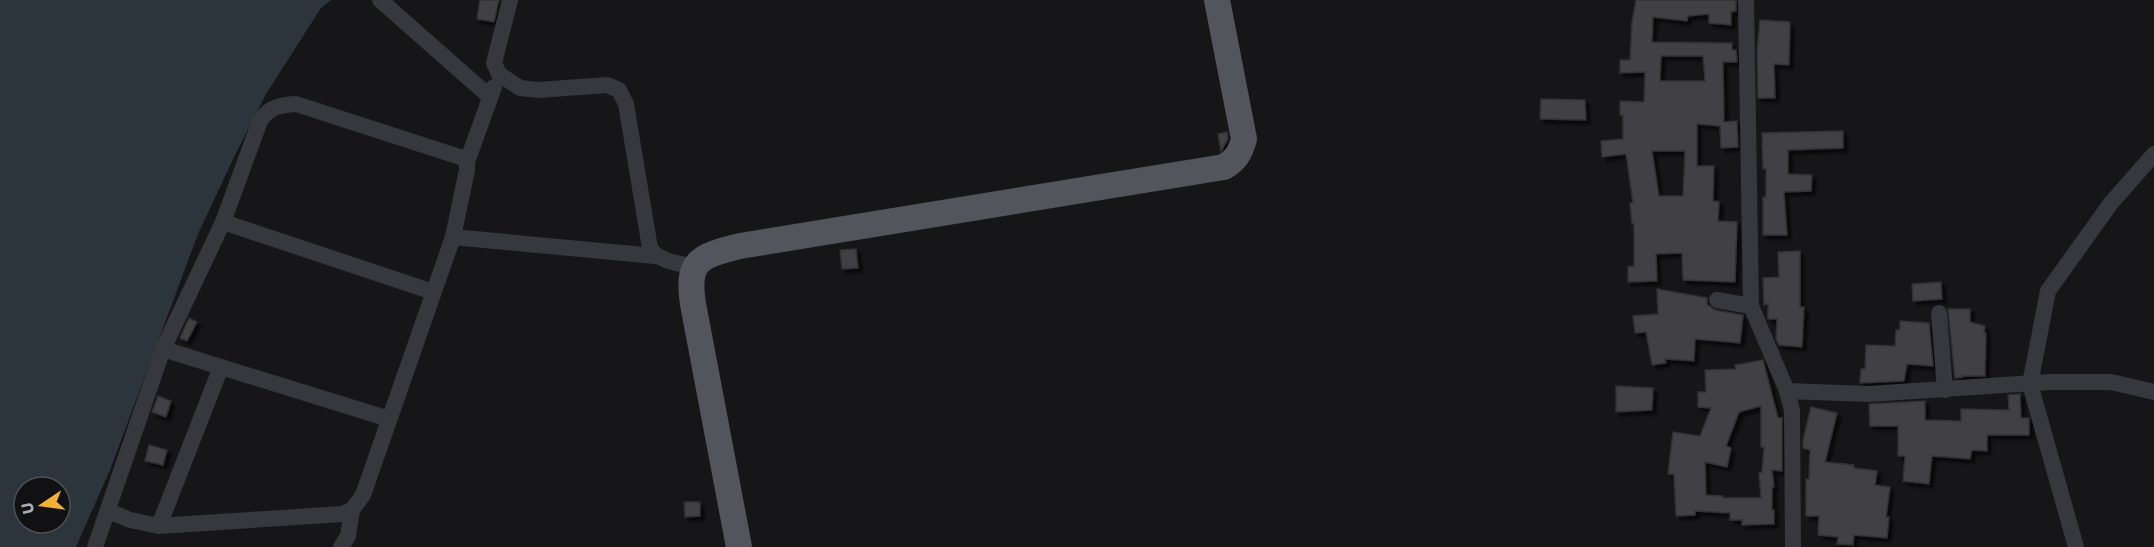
<svg xmlns="http://www.w3.org/2000/svg" width="2154" height="547" font-family="Poppins,sans-serif">
<defs>
<filter id="shadow"><feDropShadow dx="4" dy="4" stdDeviation="1.5" flood-color="#0009"/></filter>
</defs>
<rect width="100%" height="100%" fill="#161618"/>
<path fill="#2c353c" fill-rule="evenodd" d="M 0,0 L 331,0 L 321,8 L 266,94 L 234,157 L 198,234 L 110,470 L 76,547 L 0,547 ZM 24,487 L 60,487 L 60,523 L 24,523 Z"/>
<g fill="#404145" stroke="#303034" stroke-width="1.5" fill-rule="evenodd" filter="url(#shadow)">
<polygon points="480,0 499,0 494,22 477,19"/>
<path d="M 1636,0 L 1736,0 L 1736,11 L 1731,12 L 1731,25 L 1709,23 L 1709,14 L 1688,16 L 1687,21 L 1653,17 L 1652,42 L 1732,43 L 1732,50 L 1736,50 L 1737,62 L 1723,62 L 1724,122 L 1737,121 L 1738,147 L 1721,148 L 1720,126 L 1697,124 L 1697,166 L 1714,166 L 1713,201 L 1719,202 L 1718,221 L 1737,222 L 1735,282 L 1683,280 L 1682,253 L 1656,254 L 1657,281 L 1628,282 L 1628,267 L 1634,266 L 1634,224 L 1632,224 L 1630,203 L 1633,203 L 1626,154 L 1602,157 L 1601,141 L 1623,139 L 1623,115 L 1620,115 L 1620,101 L 1644,102 L 1645,72 L 1620,73 L 1620,60 L 1630,60 L 1632,22 ZM 1661,56 L 1703,56 L 1705,81 L 1660,81 ZM 1652,151 L 1685,151 L 1683,196 L 1659,196 Z"/>
<polygon points="1760,20 1790,22 1789,65 1774,64 1775,98 1758,98 1757,52"/>
<polygon points="1541,99 1585,100 1586,120 1540,119"/>
<polygon points="1843,131 1843,148 1788,150 1788,174 1812,175 1811,191 1784,192 1787,235 1763,235 1763,197 1766,197 1766,169 1763,169 1762,133"/>
<polygon points="1227,132 1228,139 1221,151 1218,134"/>
<polygon points="856,249 858,268 842,269 840,250"/>
<polygon points="1800,251 1800,307 1804,307 1802,347 1779,345 1776,339 1777,319 1768,319 1768,304 1764,305 1763,278 1779,277 1778,252"/>
<polygon points="1941,282 1942,299 1913,301 1912,284"/>
<polygon points="1657,289 1707,298 1707,304 1715,310 1743,315 1740,343 1695,339 1694,361 1665,359 1666,363 1652,365 1646,332 1635,333 1633,316 1658,314"/>
<polygon points="1948,309 1970,309 1970,322 1985,326 1984,333 1986,333 1985,376 1963,376 1963,377 1955,378"/>
<polygon points="189,318 197,322 187,341 180,338"/>
<polygon points="1900,321 1929,323 1933,366 1907,364 1904,381 1860,383 1861,369 1865,369 1866,345 1895,346 1896,330 1900,330"/>
<path d="M 1763,360 L 1778,418 L 1782,418 L 1782,471 L 1772,470 L 1774,487 L 1772,487 L 1772,510 L 1774,510 L 1774,524 L 1742,525 L 1742,520 L 1730,520 L 1730,513 L 1695,511 L 1695,515 L 1676,516 L 1674,474 L 1668,474 L 1673,432 L 1700,436 L 1711,408 L 1698,407 L 1698,392 L 1706,392 L 1705,370 L 1736,369 L 1735,365 ZM 1761,406 L 1761,447 L 1764,447 L 1762,472 L 1759,473 L 1761,498 L 1723,498 L 1723,496 L 1706,495 L 1705,462 L 1727,467 L 1731,448 L 1726,446 L 1739,412 Z"/>
<polygon points="1616,386 1653,388 1652,410 1616,412"/>
<polygon points="2020,394 2021,418 2029,418 2029,435 1987,435 1987,451 1972,450 1970,459 1932,456 1929,484 1903,481 1905,456 1898,456 1898,426 1870,426 1869,404 1925,401 1925,420 1961,421 1961,409 2009,410 2008,395"/>
<polygon points="158,396 171,401 166,417 152,412"/>
<polygon points="1811,407 1837,413 1825,462 1854,465 1854,468 1877,471 1875,485 1890,487 1886,517 1889,517 1887,538 1854,535 1853,545 1837,544 1838,537 1818,535 1819,516 1806,516 1806,479 1809,479 1810,450 1803,448 1803,440"/>
<polygon points="149,445 167,450 163,465 145,461"/>
<polygon points="684,502 700,502 700,516 685,517"/>
</g>
<g fill="none" stroke-linecap="round" stroke-linejoin="round">
<g stroke="#37383d" stroke-width="16">
<polyline points="380,0 490,97"/>
<path d="M 510,0 L 494,63 L 499,74 L 520,88 L 538,90 L 607,85 L 619,90 L 626,104 L 650,248 C 659,262 679,263 695,267"/>
<polyline points="1746,0 1751,306 1787,391 1792,410 1793,547"/>
<polyline points="467,162 494,87"/>
<polyline points="223,222 433,292"/>
<polyline points="453,237 655,256"/>
<polyline points="1717,300 1751,306"/>
<polyline points="1939,313 1945,390"/>
<polyline points="163,349 389,419"/>
<polyline points="1787,391 1869,394 2050,382 2111,382 2154,392"/>
<polyline points="159,526 221,367"/>
<path d="M 95,547 L 163,349 L 223,222 L 260,121 C 269,107 280,105 296,104 L 463,158 L 467,162 L 467,170 L 453,237 L 363,495 L 352,510 L 342,514 L 159,526 L 130,520 L 109,511"/>
<polyline points="341,547 348,536 352,510"/>
<polyline points="2076,547 2030,384 2048,291 2111,203 2154,154"/>
</g>
<path stroke="#53555c" stroke-width="26" d="M 739,547 L 693,304 C 686,259 701,256 740,246 L 1224,167 C 1236,160 1240,153 1244,139 L 1217,0"/>
</g>
<g transform="translate(42 505) rotate(257)"><circle r="28" fill="#111113" stroke="#4d4f55" stroke-width="1.5"/>
<path d="M0-4.5L10 22L0 15L-10 22Z" fill="#f2b134"/>
<text y="-9" font-size="16" font-weight="bold" text-anchor="middle" fill="#a8adb8">U</text>
</g>
</svg>
